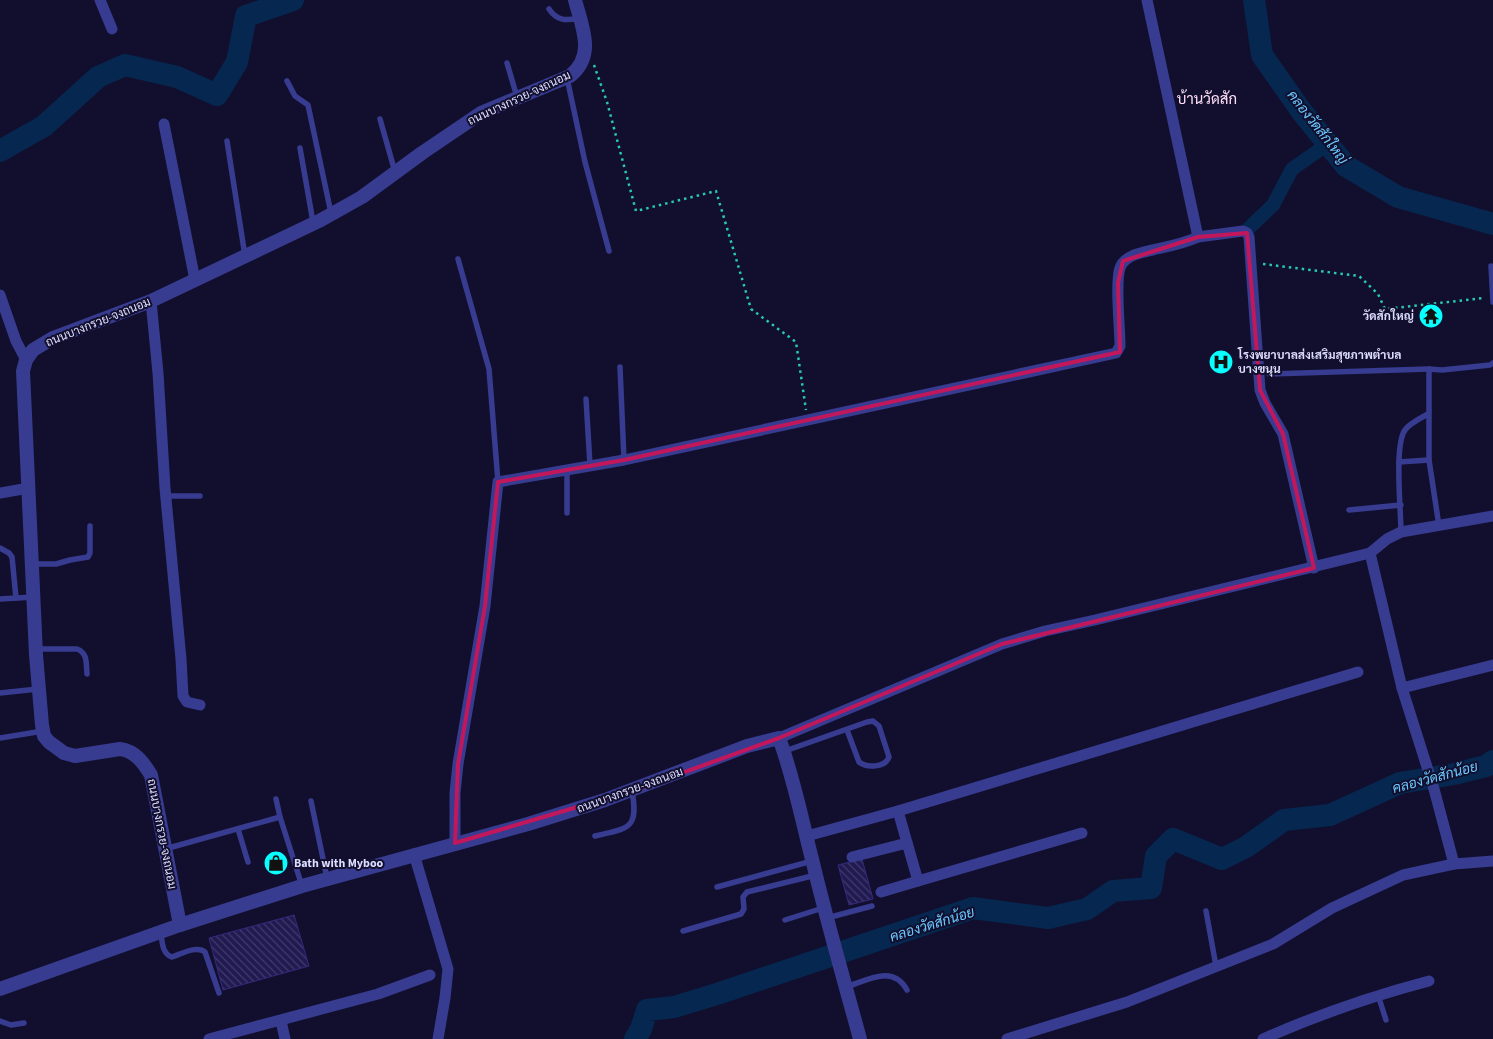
<svg xmlns="http://www.w3.org/2000/svg" width="1493" height="1039" font-family="'Source Sans 3',Sarabun,sans-serif">
<defs>
<pattern id="building-back-hatch" width="6" height="6" patternUnits="userSpaceOnUse" patternTransform="scale(1.25)"><rect width="6" height="6" fill="#201a51"/><path d="M-1 5l2 2M0 0l6 6M5-1l2 2" fill="none" stroke="#403b6b"/></pattern>
</defs>
<rect width="100%" height="100%" fill="#120f2e"/>
<g fill="none" stroke-linecap="round" stroke-linejoin="round">
<polyline stroke="#062850" stroke-width="14" points="1249,228 1273,205 1292,169 1328,144"/>
<g stroke="#062850" stroke-width="22">
<polyline points="1254,0 1262,55 1302,112 1346,166 1398,197 1493,224"/>
<polyline points="0,151 44,126 98,77 125,65 177,77 217,95 237,62 246,16 293,0"/>
<polyline points="635,1039 641,1029 647,1010 674,1007 717,994 973,908 1048,918 1087,909 1113,891 1151,888 1156,856 1173,839 1222,859 1246,847 1284,820 1330,815 1400,783 1454,774 1486,766 1493,761"/>
</g>
</g>
<g fill="url(#building-back-hatch)" stroke="#332a7e">
<polygon points="862,859 873,899 849,905 838,865"/>
<polygon points="294,915 309,966 223,990 209,938"/>
</g>
<g fill="none" stroke-linecap="round" stroke-linejoin="round">
<g stroke="#27c9af" stroke-width="2.5" stroke-dasharray="2.5 4" stroke-linecap="butt">
<polyline points="594,65 607,102 636,211 716,191 751,309 796,342 806,410"/>
<polyline points="1263,264 1359,276 1378,294 1385,309 1484,298"/>
</g>
<g stroke="#373c91" stroke-width="5.5">
<path d="M 549,9 C 557,21 566,21 579,18"/>
<polyline points="507,63 517,97"/>
<polyline points="567,78 585,162 609,251"/>
<polyline points="287,81 295,96 308,105 331,213"/>
<polyline points="380,119 395,172"/>
<polyline points="227,141 245,256"/>
<polyline points="300,148 313,222"/>
<polyline points="458,259 489,369 498,482"/>
<polyline points="1491,266 1493,302"/>
<polyline points="620,367 624,460"/>
<polyline points="1269,374 1429,369"/>
<polyline points="586,399 590,465"/>
<polyline points="1399,462 1429,460"/>
<polyline points="166,496 200,496"/>
<polyline points="1349,510 1401,505"/>
<polyline points="567,513 567,470"/>
<polyline points="1439,526 1429,460 1429,369 1442,370 1490,365 1493,363"/>
<path d="M 1401,532 C 1401,511 1394,445 1405,430 C 1410,423 1421,418 1428,414"/>
<polyline points="0,548 9,553 12,557 16,598"/>
<polyline points="32,564 56,564 70,560 88,557 90,553 90,526"/>
<polyline points="0,599 34,597"/>
<path d="M 36,649 L 77,649 C 88,653 86,664 87,674"/>
<polyline points="0,693 38,689"/>
<polyline points="0,738 43,731"/>
<path d="M 785,751 L 867,722 L 873,721 L 879,726 L 889,757 C 885,768 867,768 859,762 L 847,730"/>
<polyline points="311,801 327,878"/>
<polyline points="280,817 302,886"/>
<polyline points="238,829 248,862"/>
<path d="M 595,836 C 628,828 639,830 632,791"/>
<polyline points="165,849 280,817 276,799"/>
<polyline points="717,887 812,861"/>
<polyline points="1206,911 1216,966"/>
<polyline points="827,918 872,906"/>
<polyline points="785,920 823,908"/>
<polyline points="683,931 741,914 744,909 743,897 747,892 816,875"/>
<path d="M 161,932 C 162,941 162,954 172,957 C 181,954 197,945 205,952 L 219,993"/>
<path d="M 846,987 C 868,980 893,964 907,990"/>
<polyline points="1378,995 1386,1020"/>
<polyline points="0,1021 11,1025 24,1023"/>
</g>
<g stroke="#373c91" stroke-width="11">
<polyline points="100,0 112,29"/>
<polyline points="1147,0 1198,237 1243,231 1247,233 1249,237 1260,390 1265,403 1283,434 1314,568"/>
<polyline points="164,124 195,280"/>
<polyline points="0,295 16,341 26,360"/>
<polyline points="151,301 158,373 165,488 181,659 183,696 187,702 200,705"/>
<polyline points="0,493 29,488"/>
<polyline points="1370,553 1402,688 1434,789 1454,864"/>
<polyline points="1402,688 1493,665"/>
<polyline points="779,738 1002,644 1045,631 1095,620 1370,553 1387,539 1401,532 1493,516"/>
<polyline points="898,811 918,881 1082,833"/>
<polyline points="807,836 898,811 1358,672"/>
<path d="M 455,843 L 455,793 L 458,764 L 485,606 L 498,482 L 624,460 L 1116,353 L 1120,346 C 1120,328 1115,283 1120,268 C 1122,262 1127,258 1134,255 C 1155,248 1176,247 1198,237"/>
<polyline points="414,854 448,969 445,998 438,1039"/>
<polyline points="852,857 907,843"/>
<polyline points="881,892 918,881"/>
<polyline points="281,1021 285,1039"/>
<polyline points="209,1039 378,994 430,975"/>
<polyline points="1007,1039 1127,1002 1273,944 1332,908 1403,875 1454,864 1493,861"/>
<path d="M 1263,1039 C 1317,1015 1372,996 1429,981"/>
</g>
<g stroke="#373c91" stroke-width="14">
<path d="M 180,925 L 151,775 C 143,762 135,751 120,749 L 75,756 L 64,753 L 49,742 L 44,736 L 42,725 L 36,655 L 23,371 L 26,360 L 33,350 L 53,338 L 151,301 L 321,220 L 362,197 L 422,153 L 481,113 L 570,76 C 596,55 582,27 575,0"/>
<path d="M 0,989 L 180,925 L 302,886 L 528,824 L 605,800 L 747,746 L 779,738 C 794,778 802,821 813,863 C 827,922 844,980 860,1039"/>
</g>
</g>
<path fill="none" stroke="#c2185b" stroke-width="4" stroke-linejoin="round" d="M 1247,233 L 1260,390 L 1283,434 L 1314,568 L 1002,644 L 779,738 L 632,791 L 455,843 L 458,764 L 485,606 L 498,482 L 624,460 L 1120,352 L 1118,283 L 1123,261 L 1198,237 Z"/>
<defs>
<symbol id="temple-disc" viewBox="-11 -11 22 22"><circle r="9.5" fill="#09feff" stroke="#120f2e"/><path d="M0-6L5-2H3V0L6.5 2.5H4V6H1.5V3h-3V6H-4V2.5H-6.5L-3 0V-2H-5Z" fill="#111"/></symbol>
<symbol id="hospital-disc" viewBox="-11 -11 22 22"><circle r="9.5" fill="#09feff" stroke="#120f2e"/><path d="M-5-5h3v3.5h4V-5h3V5h-3V1.5h-4V5h-3Z" fill="#111"/></symbol>
<symbol id="shop-disc" viewBox="-11 -11 22 22"><circle r="9.5" fill="#09feff" stroke="#120f2e"/><path d="M-5-2.5h2.3a2.7 3.5 0 0 1 5.4 0H5L5.5 6h-11ZM-1.5-2.5h3a1.5 2.3 0 0 0-3 0Z" fill="#111"/></symbol>
</defs>
<g fill-rule="evenodd">
<use href="#temple-disc" x="1417" y="302" width="28" height="28"/>
<use href="#hospital-disc" x="1207" y="348" width="28" height="28"/>
<use href="#shop-disc" x="262" y="849" width="28" height="28"/>
</g>
<g text-anchor="middle" stroke-width="4" stroke-linejoin="round" paint-order="stroke">
<g font-size="12" fill="#ddf" stroke="#120f2e">
<text transform="translate(519 98) rotate(-25)" y="4">ถนนบางกรวย-จงถนอม</text>
<text transform="translate(98 322) rotate(-22)" y="4">ถนนบางกรวย-จงถนอม</text>
<text transform="translate(630 790) rotate(-20)" y="4">ถนนบางกรวย-จงถนอม</text>
<text transform="translate(162 834) rotate(79)" y="4">ถนนบางกรวย-จงถนอม</text>
</g>
<g font-size="12" font-weight="bold" fill="#ddf" stroke="#120f2e" text-anchor="start">
<text x="1414" y="320" text-anchor="end">วัดสักใหญ่</text>
<text x="1238" y="359">โรงพยาบาลส่งเสริมสุขภาพตำบล<tspan x="1238" dy="14">บางขนุน</tspan></text>
<text x="294" y="867">Bath with Myboo</text>
</g>
<g font-size="14" font-style="italic" fill="#6bc9ff" stroke="#120f2e">
<text transform="translate(1318 127) rotate(52)" y="5">คลองวัดสักใหญ่</text>
<text transform="translate(1435 777) rotate(-15)" y="5">คลองวัดสักน้อย</text>
<text transform="translate(932 924) rotate(-17)" y="5">คลองวัดสักน้อย</text>
</g>
<g font-size="15" fill="#ffdff6" stroke="#120f2e">
<text x="1207" y="104">บ้านวัดสัก</text>
</g>
</g>
</svg>
